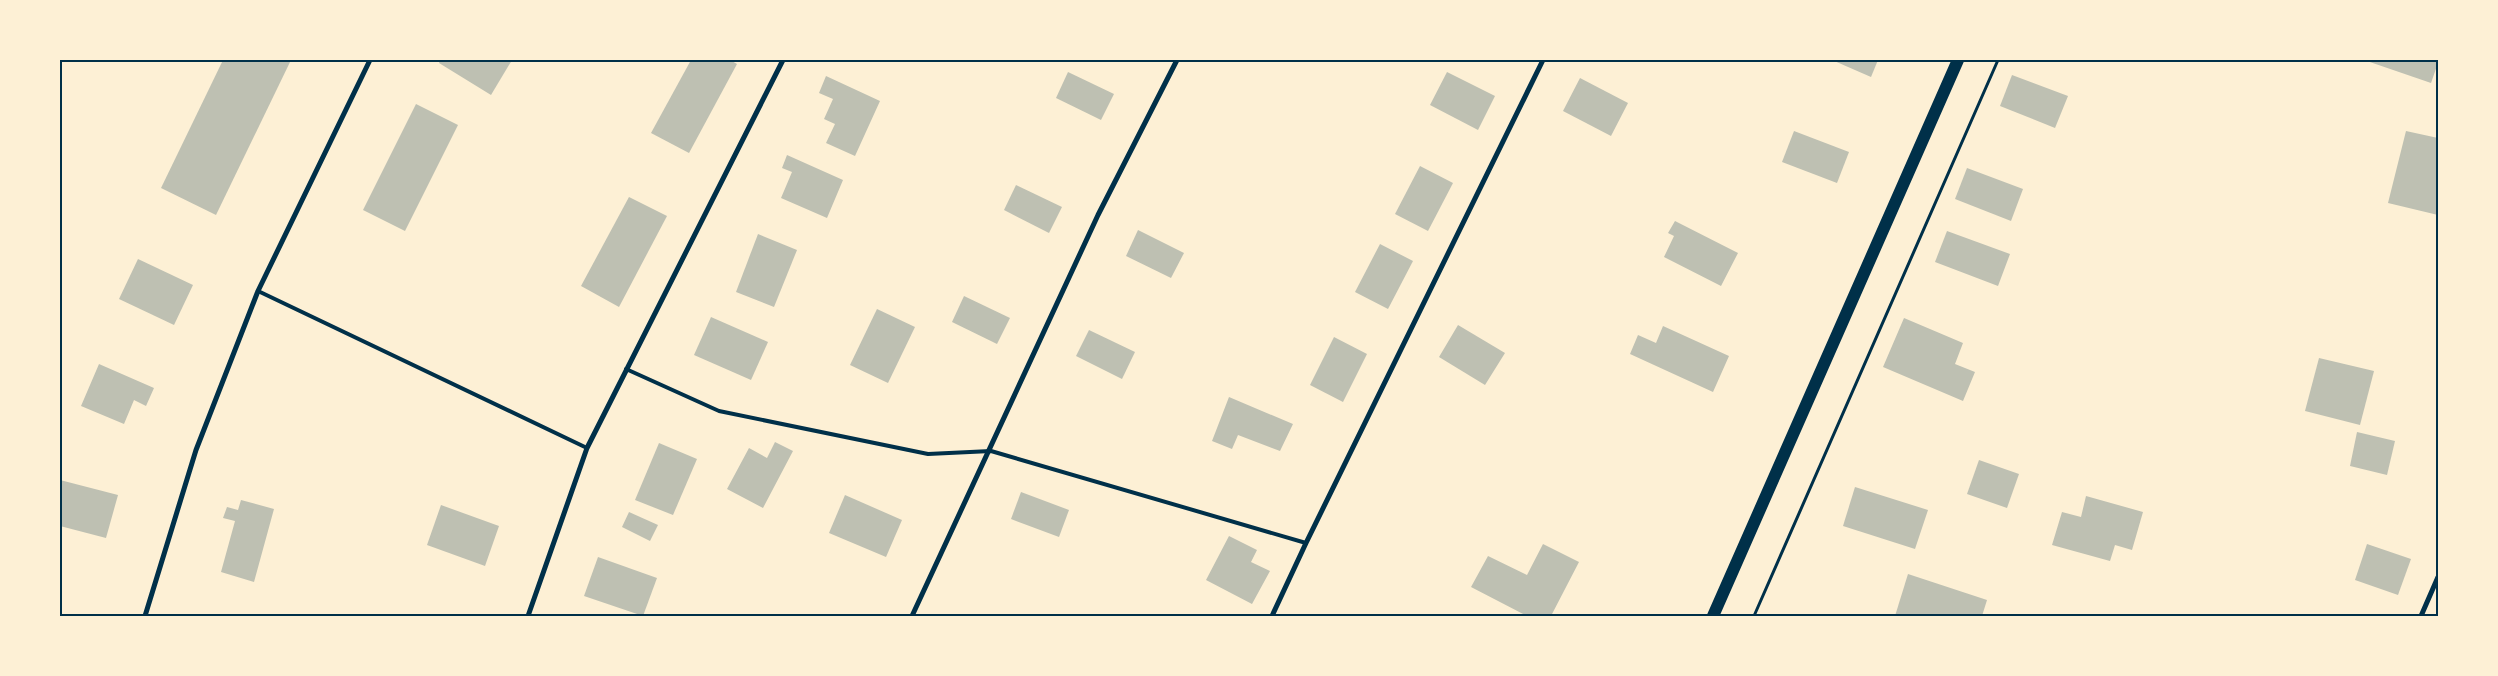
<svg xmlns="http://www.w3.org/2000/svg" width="2498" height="676" font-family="Commissioner,sans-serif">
<rect width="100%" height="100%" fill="#fdf0d5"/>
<g fill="#bec0b2">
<polygon points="223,60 291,60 216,215 161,188"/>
<polygon points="440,60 512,60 491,95 439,63"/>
<polygon points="691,60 730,60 737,64 689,153 651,133"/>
<polygon points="1832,60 1878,60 1871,77"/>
<polygon points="2364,60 2438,60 2438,63 2431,83"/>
<polygon points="1068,72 1114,94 1101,120 1056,98"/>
<polygon points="1447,72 1495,96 1478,130 1430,105"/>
<polygon points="2012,75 2068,96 2055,128 2000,106"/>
<polygon points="826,76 880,101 855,156 826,143 835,124 824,119 833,99 819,93"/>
<polygon points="1580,78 1628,103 1611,136 1563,111"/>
<polygon points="416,104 458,125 405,231 363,210"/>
<polygon points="1794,131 1849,152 1837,183 1782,162"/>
<polygon points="2406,131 2438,138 2438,215 2388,203"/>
<polygon points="787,155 843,180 827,218 781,198 792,172 782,168"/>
<polygon points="1420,166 1453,183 1428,231 1395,214"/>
<polygon points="1967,168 2023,189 2011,221 1955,199"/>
<polygon points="1016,185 1062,207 1049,233 1004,210"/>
<polygon points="629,197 667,216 619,307 581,286"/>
<polygon points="1675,221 1738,253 1721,286 1664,257 1674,236 1668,233"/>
<polygon points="1138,230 1184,253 1171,278 1126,256"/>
<polygon points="1947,231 2010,254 1998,286 1935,262"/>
<polygon points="758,234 797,250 774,307 736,292"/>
<polygon points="1380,244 1413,261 1388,309 1355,292"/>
<polygon points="138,259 193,285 174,325 119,299"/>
<polygon points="964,296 1010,318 997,344 952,322"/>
<polygon points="877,309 915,327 888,383 850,365"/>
<polygon points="711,317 768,342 751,380 694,355"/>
<polygon points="1904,318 1963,343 1955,364 1975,372 1963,401 1883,367"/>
<polygon points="1458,325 1505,353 1485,385 1439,357"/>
<polygon points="1663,326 1729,356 1713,392 1630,354 1638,335 1656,343"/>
<polygon points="1089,330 1135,352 1122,379 1076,356"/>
<polygon points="1334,337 1367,354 1343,402 1310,385"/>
<polygon points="2319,358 2374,371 2360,425 2305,411"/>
<polygon points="99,364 154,388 146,406 134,400 124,424 81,406"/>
<polygon points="1229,397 1293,424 1280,451 1238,435 1232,449 1212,441"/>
<polygon points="2357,432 2395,441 2387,475 2350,466"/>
<polygon points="775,442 793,451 763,508 727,489 749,448 767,458"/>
<polygon points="659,443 697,459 673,515 635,500"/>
<polygon points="1979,460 2019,474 2007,508 1967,494"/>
<polygon points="60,480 118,495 106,538 60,526"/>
<polygon points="1855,487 1928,510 1915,549 1843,526"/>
<polygon points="1021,492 1069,510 1059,537 1011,519"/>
<polygon points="845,495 902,520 886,557 829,533"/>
<polygon points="2086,496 2143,512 2132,550 2115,545 2110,561 2052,545 2062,512 2081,517"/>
<polygon points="241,500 274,509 254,582 221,572 235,521 223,518 227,507 238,510"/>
<polygon points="441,505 499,526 485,566 427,545"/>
<polygon points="629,512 658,525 650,541 622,527"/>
<polygon points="1229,536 1257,550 1251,562 1270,571 1252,604 1206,580"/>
<polygon points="1543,544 1579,562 1551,616 1527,616 1471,587 1488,556 1527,575"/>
<polygon points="2367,544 2411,559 2398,595 2355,580"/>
<polygon points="598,557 657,578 643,616 584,596"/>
<polygon points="1908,574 1987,600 1982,616 1895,616"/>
</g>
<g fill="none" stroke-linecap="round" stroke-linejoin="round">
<polyline stroke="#003049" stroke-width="3" points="1754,616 1998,60"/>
<g stroke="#003049" stroke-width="4">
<polyline points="258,291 587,448"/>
<polyline points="626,369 719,411 928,454 991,451 1306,543"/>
</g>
<g stroke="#003049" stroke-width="5">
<polyline points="145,616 196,450 258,291 370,60"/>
<polyline points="528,616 587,448 783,60"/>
<polyline points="912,616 1098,215 1177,60"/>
<polyline points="1272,616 1306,543 1543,60"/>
<polyline points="2421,616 2438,577"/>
</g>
<polyline stroke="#003049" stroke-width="12" points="1713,616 1958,60"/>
</g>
<rect width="2498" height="676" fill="none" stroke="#fdf0d5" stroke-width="122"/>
<rect x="61" y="61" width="2376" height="554" fill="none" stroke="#003049" stroke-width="2"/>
</svg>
